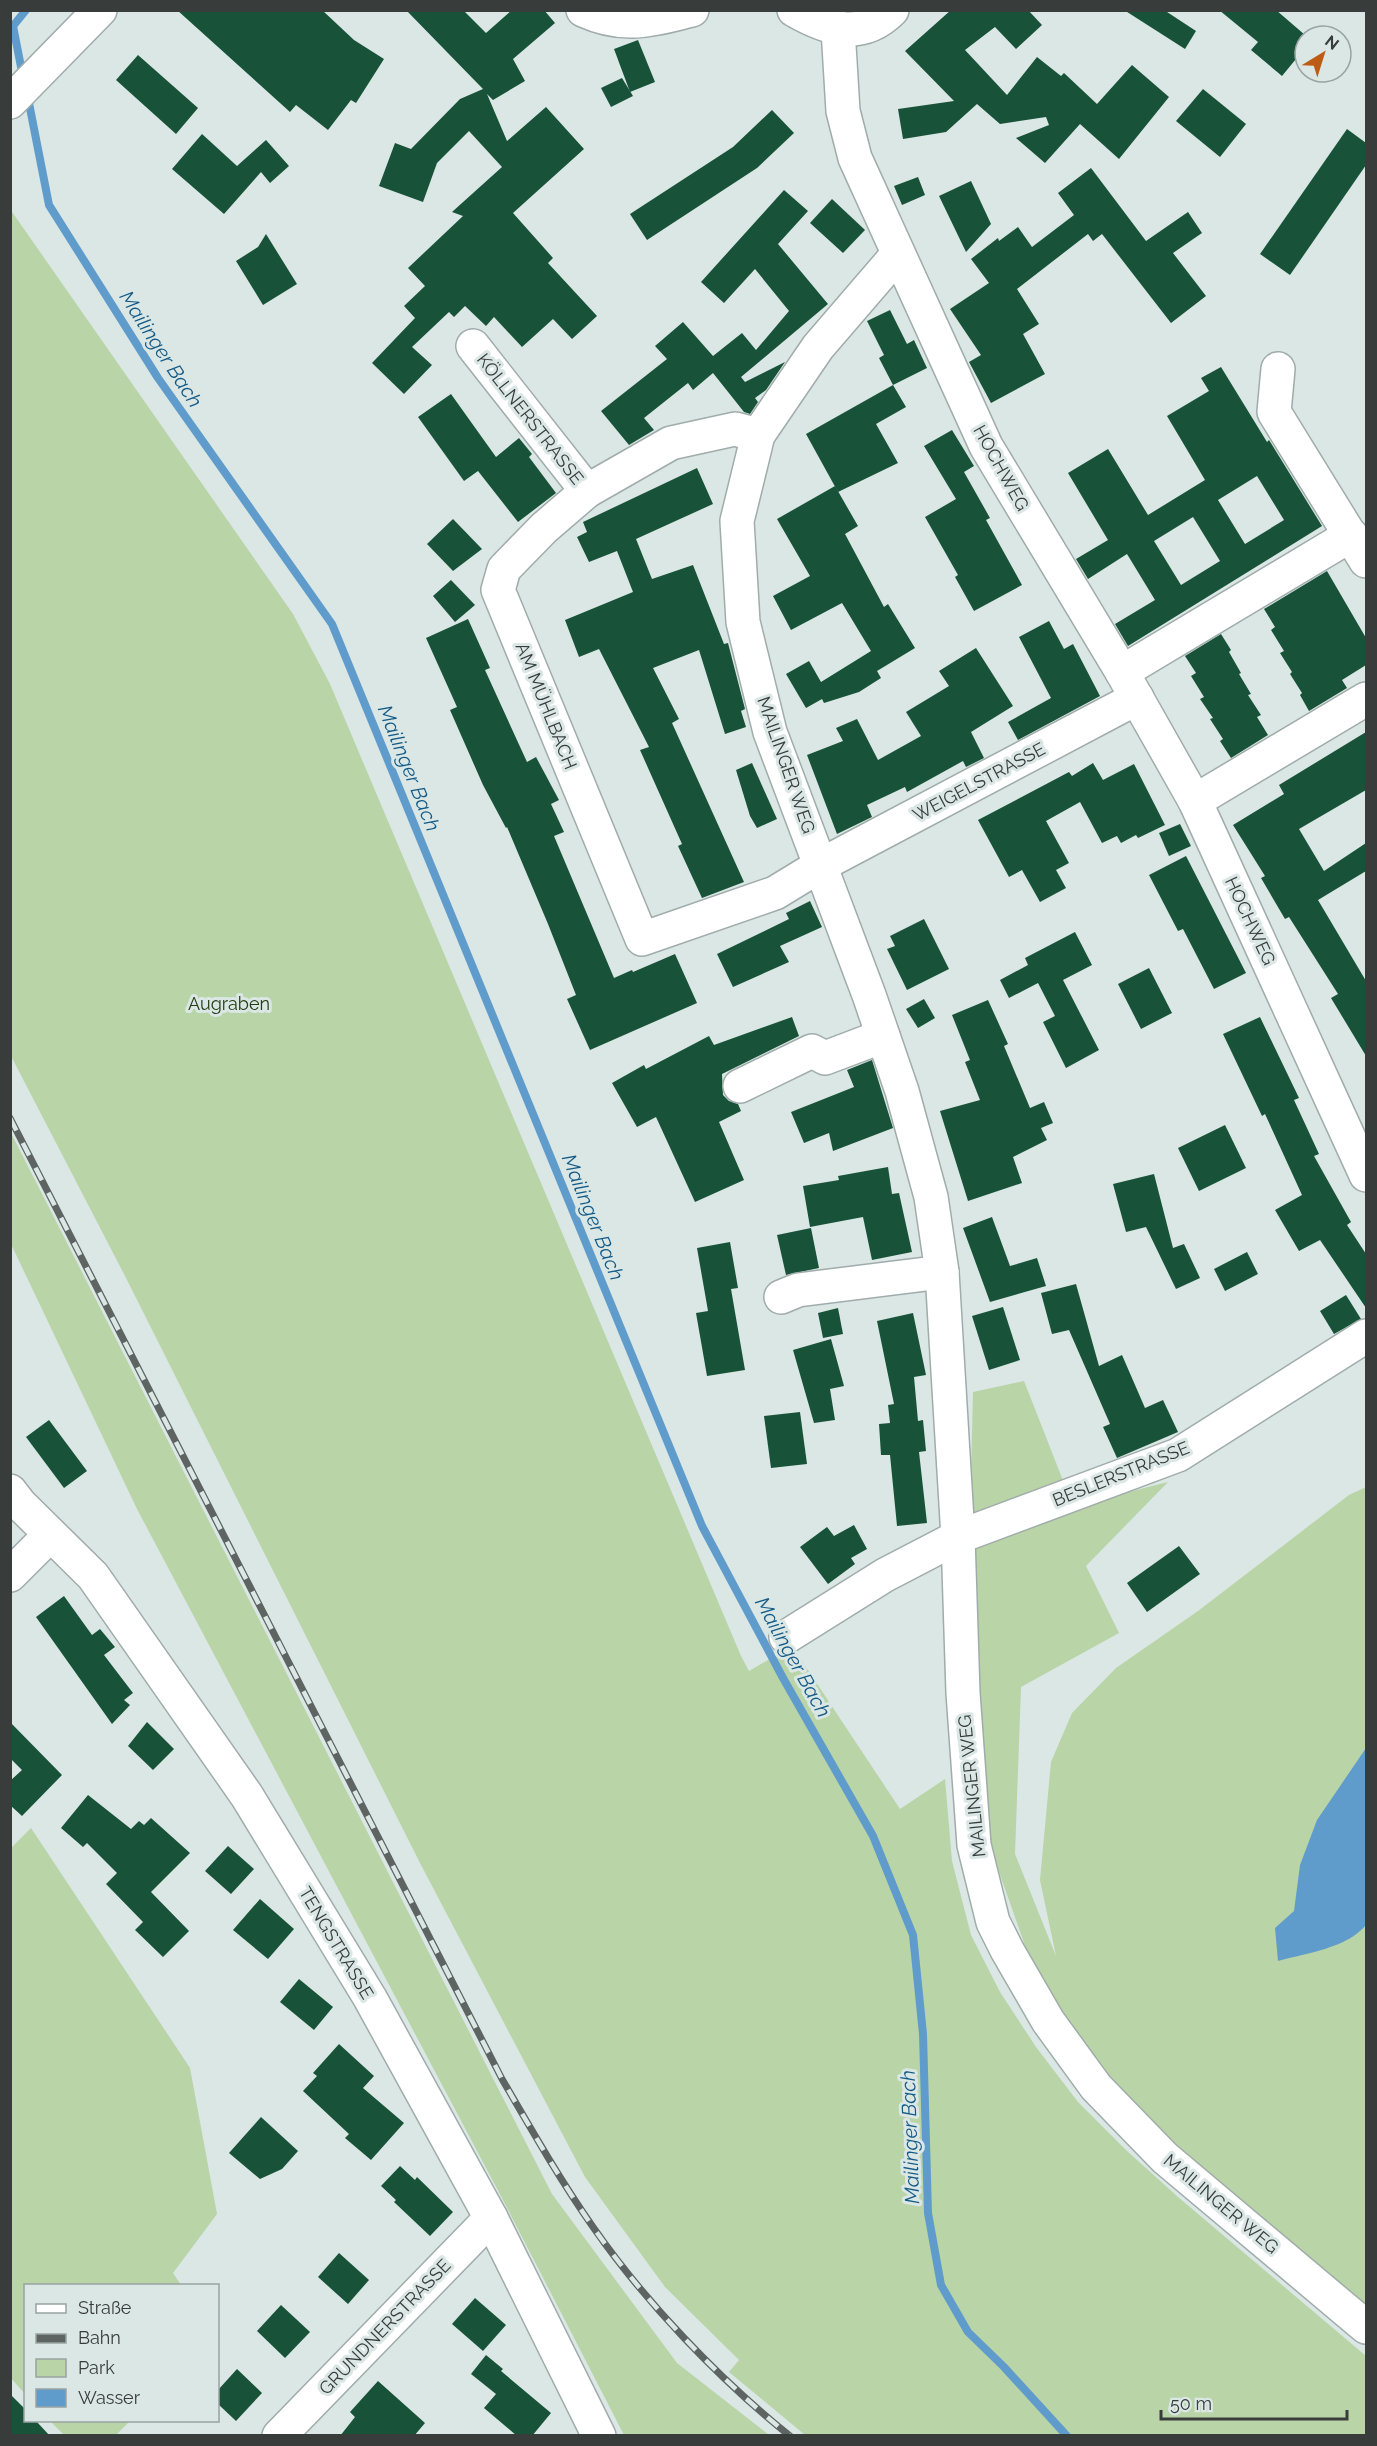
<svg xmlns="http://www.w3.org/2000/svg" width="1377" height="2446" font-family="Raleway,sans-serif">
<rect width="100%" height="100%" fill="#dae7e5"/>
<g fill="#b9d4a7">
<polygon points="10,209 293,614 330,684 741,1656 749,1671 792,1646 900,1809 945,1779 952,1861 971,1935 1000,1992 1036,2047 1078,2102 1127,2151 1178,2197 1366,2356 1366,2435 805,2435 729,2372 739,2360 665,2287 585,2177 420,1863 124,1274 11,1056"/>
<polygon points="11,1133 552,2194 677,2363 769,2435 624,2435 503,2200 137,1509 11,1244"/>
<polygon points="1024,1381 1073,1506 1168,1482 1086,1566 1119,1633 1021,1687 1015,1854 1056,1956 1040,1880 1051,1762 1072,1713 1116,1668 1198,1611 1349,1495 1366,1487 1366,2309 1123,2099 1035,1974 992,1852 969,1561 973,1392"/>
<polygon points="31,1828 190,2068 217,2214 173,2273 181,2285 26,2286 25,2394 10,2377 10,1849"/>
<polygon points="50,2421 130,2421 115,2436 64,2435"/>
</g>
<path fill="#609ccb" d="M 1366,1748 L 1366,1925 C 1347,1948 1307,1953 1278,1961 L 1275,1928 L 1294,1911 L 1300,1865 L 1317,1820 Z"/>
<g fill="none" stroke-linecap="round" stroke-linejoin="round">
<g stroke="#609ccb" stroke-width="8">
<polyline points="13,26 23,77"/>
<polyline points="13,26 26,10"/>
<polyline points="28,98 49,205 158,378 332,624 702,1526 783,1678 873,1836 913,1935 923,2034 928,2213 941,2285 968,2332 1004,2367 1067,2436"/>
</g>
</g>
<g fill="#185339" fill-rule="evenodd">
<polygon points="177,10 322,10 354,40 384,59 356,103 351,100 328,130 296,105 290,112"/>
<polygon points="406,10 463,10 486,33 512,10 544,10 555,23 513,59 525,81 493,100 487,94 507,141 546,107 584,149 513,213 553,258 548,263 597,316 572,339 553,319 522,347 494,317 486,326 465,306 454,317 449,312 412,347 432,365 404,394 372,363 415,318 404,306 425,286 408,268 463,216 452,212 502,167 469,131 437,163 423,202 379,186 395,143 411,149 460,99 483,89"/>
<polygon points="951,10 1028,10 1042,25 1016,49 995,27 965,50 1007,95 1037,57 1061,76 1064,73 1097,104 1132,65 1169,97 1119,159 1080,124 1045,163 1016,138 1049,125 1046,117 1000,124 977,104 946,132 903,139 898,109 954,101 905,51"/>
<polygon points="1124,10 1164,10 1196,31 1185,49"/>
<polygon points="1219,10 1276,10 1305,35 1305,48 1282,76 1251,50 1258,42"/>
<polygon points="638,40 655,82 630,92 614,49"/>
<polygon points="138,55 198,108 176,134 116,80"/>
<polygon points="622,78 633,96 611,107 601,88"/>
<polygon points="1203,89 1246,124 1220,157 1176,121"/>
<polygon points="772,110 794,133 757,168 647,240 630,214 733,147"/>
<polygon points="1347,129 1366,143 1366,165 1290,275 1260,254"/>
<polygon points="202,134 237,166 266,140 289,166 270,183 261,172 224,214 172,169"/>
<polygon points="1091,168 1146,241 1188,212 1202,233 1173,253 1206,296 1171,323 1102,234 1093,241 1088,234 1017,289 1039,324 1023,334 1045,374 991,403 969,362 981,355 950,309 989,283 971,259 998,238 999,241 1018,227 1032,247 1074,215 1058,193"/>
<polygon points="918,177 925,195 902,205 894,186"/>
<polygon points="971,181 991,224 966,252 939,196"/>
<polygon points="784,190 808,211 778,244 828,304 741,377 745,382 785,362 766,390 755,398 758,402 750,414 744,412 713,373 693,390 688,383 644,418 654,430 629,445 601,411 667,359 655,346 683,322 713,356 742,333 756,350 789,311 755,269 724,303 701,282"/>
<polygon points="832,199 865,230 843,253 810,223"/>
<polygon points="266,234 297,284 263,305 236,261 258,247"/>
<polygon points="890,310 907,344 914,340 927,368 893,385 879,358 884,355 867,321"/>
<path d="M 1221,367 L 1267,442 L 1269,440 L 1322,526 L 1128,646 L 1115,624 L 1155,600 L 1127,554 L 1088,579 L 1076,559 L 1108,540 L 1068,473 L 1108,449 L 1148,515 L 1205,480 L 1167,416 L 1209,391 L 1201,378 ZM 1257,476 L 1284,520 L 1245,544 L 1218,500 ZM 1193,517 L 1220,561 L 1181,585 L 1154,541 Z"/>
<polygon points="893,385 906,407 876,424 898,463 838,492 806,434"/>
<polygon points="451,394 496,457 519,438 532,454 529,457 556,493 518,522 478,471 464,481 418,417"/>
<polygon points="952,430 974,466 964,472 990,518 986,520 1022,585 974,611 955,577 958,575 925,517 956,499 924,446"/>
<polygon points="697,468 713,504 636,539 652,579 693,565 724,644 728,643 745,709 741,711 746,727 725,734 699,650 653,668 679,719 672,723 744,882 702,898 678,846 682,844 640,750 649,747 599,649 579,657 565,620 633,592 617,551 589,562 577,537 587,532 583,522"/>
<polygon points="835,486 858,526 845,534 884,607 888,604 915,648 877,671 881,678 859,692 824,703 822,699 806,708 786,674 809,661 821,682 871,651 842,603 791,630 773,596 810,576 777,519"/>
<polygon points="453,519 482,549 453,571 427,544"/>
<polygon points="1327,571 1366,638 1366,665 1342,680 1347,688 1309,711 1300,695 1302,693 1290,674 1292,672 1280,653 1284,651 1271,630 1275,627 1264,609"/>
<polygon points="451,580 475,605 455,622 433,596"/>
<polygon points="468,619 490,668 485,670 527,762 536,757 559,800 551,804 564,832 554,836 614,978 632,970 633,972 675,954 697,1003 590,1050 567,999 576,995 548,924 507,827 506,828 483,785 450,710 457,707 426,638"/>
<polygon points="1049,621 1064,649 1073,644 1100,696 1018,740 1008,722 1051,698 1019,637"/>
<polygon points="1221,634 1231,650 1229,652 1241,673 1239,674 1251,694 1248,695 1261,715 1257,717 1268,735 1231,758 1220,741 1223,739 1210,719 1213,718 1200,699 1204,697 1191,676 1196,673 1185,656"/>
<polygon points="976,648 1013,706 971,732 984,758 966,767 963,761 907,792 905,787 867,805 872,817 837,834 807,755 843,741 836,728 857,719 878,760 921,736 906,712 949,686 939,671"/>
<polygon points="1366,732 1366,790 1299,829 1324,871 1366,843 1366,871 1318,900 1366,981 1366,1056 1331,998 1338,994 1289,917 1285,919 1261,878 1265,876 1233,825 1284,794 1279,785"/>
<polygon points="752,763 777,819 757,828 750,816 736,770"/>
<polygon points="1093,763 1103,780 1134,764 1165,825 1138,838 1136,835 1121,843 1117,836 1102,843 1080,802 1046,821 1069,863 1056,870 1066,888 1040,902 1022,870 1009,877 978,820 1069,772 1072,776"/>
<polygon points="1180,824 1191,846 1169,856 1159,833"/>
<polygon points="1186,856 1246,973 1214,989 1183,929 1178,931 1149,875"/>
<polygon points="810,901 822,927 780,946 789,962 733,987 717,954 789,919 786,913"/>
<polygon points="924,919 949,969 907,990 887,949 895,946 890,936"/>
<polygon points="1075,932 1092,965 1063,980 1099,1050 1066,1068 1043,1022 1055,1016 1038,983 1009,998 1000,980 1028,965 1025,958"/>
<polygon points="1149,968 1172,1013 1141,1029 1118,984"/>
<polygon points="924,999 935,1018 918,1028 906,1009"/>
<polygon points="988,1000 1008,1044 1004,1046 1030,1108 1044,1102 1053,1123 1041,1128 1047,1140 1013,1157 1022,1183 968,1201 940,1111 980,1100 965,1062 970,1060 952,1015"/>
<polygon points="792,1017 799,1036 722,1074 723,1095 729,1101 738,1104 741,1111 719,1122 744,1180 695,1202 656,1117 637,1127 612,1083 644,1065 646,1069 709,1036 714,1045"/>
<polygon points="1260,1017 1299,1098 1294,1100 1319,1154 1314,1156 1351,1222 1347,1225 1366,1254 1366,1308 1320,1240 1299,1251 1275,1210 1302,1195 1265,1114 1262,1116 1223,1034"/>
<polygon points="872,1060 893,1128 833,1151 829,1133 804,1143 791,1112 854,1087 847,1070"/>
<polygon points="1225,1125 1246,1168 1199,1191 1178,1148"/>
<polygon points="888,1167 892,1194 899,1193 912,1252 872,1260 863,1217 810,1227 803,1186 839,1180 838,1176"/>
<polygon points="1154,1174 1173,1248 1184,1244 1200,1278 1176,1289 1146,1227 1126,1232 1113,1184"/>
<polygon points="992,1217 1010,1266 1037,1258 1046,1286 990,1302 963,1228"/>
<polygon points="811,1228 819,1268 786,1275 777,1235"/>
<polygon points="730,1242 738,1288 731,1289 745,1370 707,1376 696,1313 708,1311 697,1248"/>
<polygon points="1247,1252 1258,1274 1225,1291 1214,1269"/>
<polygon points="1076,1284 1099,1366 1122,1355 1145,1408 1163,1400 1178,1432 1117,1458 1103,1427 1110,1424 1069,1330 1052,1334 1041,1293"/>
<polygon points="1346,1295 1361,1319 1334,1334 1320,1311"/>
<polygon points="1003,1307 1020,1360 989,1370 972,1316"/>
<polygon points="838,1308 843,1334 823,1338 818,1313"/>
<polygon points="913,1313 926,1375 914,1377 918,1421 923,1420 926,1451 919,1452 927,1523 897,1526 890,1455 881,1455 879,1424 890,1423 888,1405 894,1404 877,1321"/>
<polygon points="831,1339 844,1386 830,1389 835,1420 814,1423 793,1350"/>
<polygon points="800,1412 807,1464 771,1468 764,1416"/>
<polygon points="49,1420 87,1471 64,1488 26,1437"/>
<polygon points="854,1525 867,1549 851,1558 855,1564 828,1584 800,1547 827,1527 834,1536"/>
<polygon points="1179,1546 1200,1574 1147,1612 1127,1583"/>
<polygon points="64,1596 92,1635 100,1629 115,1647 104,1655 133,1693 124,1700 130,1705 112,1724 36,1617"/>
<polygon points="10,1722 62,1775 22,1816 10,1805 10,1781 22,1770 10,1758"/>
<polygon points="147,1722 174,1749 153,1770 128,1746"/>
<polygon points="88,1795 131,1829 139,1821 144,1825 151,1818 190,1853 151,1892 189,1931 163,1957 135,1930 143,1922 106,1884 117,1873 87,1843 83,1847 61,1828"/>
<polygon points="228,1846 254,1869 231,1894 205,1871"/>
<polygon points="260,1899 294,1929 268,1959 233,1930"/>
<polygon points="299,1979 333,2007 314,2030 280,2002"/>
<polygon points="339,2044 374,2076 363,2088 404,2123 371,2160 345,2138 349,2134 303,2091 317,2076 313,2073"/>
<polygon points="261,2117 298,2151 282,2169 260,2179 229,2153"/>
<polygon points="400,2166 415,2180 417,2177 453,2212 430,2236 394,2202 396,2200 381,2186"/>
<polygon points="339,2253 369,2280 348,2304 318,2277"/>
<polygon points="475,2298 506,2325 483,2351 452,2324"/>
<polygon points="281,2305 310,2332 285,2358 257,2331"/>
<polygon points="486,2355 503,2369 501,2371 551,2413 532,2436 517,2436 484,2408 496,2394 471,2374"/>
<polygon points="237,2369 262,2393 236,2421 218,2404 218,2390"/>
<polygon points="378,2381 425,2423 414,2436 340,2436 355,2417 350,2412"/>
<polygon points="10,2394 26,2410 26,2421 36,2421 50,2436 10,2436"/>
</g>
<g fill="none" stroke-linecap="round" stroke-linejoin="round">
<defs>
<g id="minor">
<path d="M 583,10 C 625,29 650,20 692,10"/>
<path d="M 794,10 C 827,29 861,41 892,10"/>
<polyline points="838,29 843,111 855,158 986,446 1122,672 1195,801 1366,1175"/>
<polyline points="10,102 100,10"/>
<polyline points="898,254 818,347 758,435 737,521 743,622 770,732 869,995 902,1091 931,1197 942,1272 958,1537 963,1693 974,1845 993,1922 1007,1950 1048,2021 1096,2087 1165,2158 1366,2327"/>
<polyline points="473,346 587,491"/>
<polyline points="1278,369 1274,412 1366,561"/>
<polyline points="758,435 735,429 671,443 587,491 544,528 504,569 498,590 642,939 775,893 821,865 1137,698"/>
<polyline points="1122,672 1351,535"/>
<polyline points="1195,801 1366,699"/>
<polyline points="740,1086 812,1051 825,1058 883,1036"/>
<polyline points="781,1297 798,1290 942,1272"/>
<polyline points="10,1491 20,1504 93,1576 247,1796 370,1998 491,2218 599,2436"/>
<polyline points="10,1575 50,1535"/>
<polyline points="786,1637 885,1575 958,1537 1178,1455 1366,1336"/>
<polyline points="279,2436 491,2218"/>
</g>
</defs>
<use href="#minor" stroke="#a0acab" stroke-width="36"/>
<use href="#minor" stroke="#fff" stroke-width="33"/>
<defs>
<path id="rail" d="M 10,1118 L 502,2079 C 531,2129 560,2180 593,2227 C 646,2303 718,2378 790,2436"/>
</defs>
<use href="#rail" stroke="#5d6462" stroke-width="7"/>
<use href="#rail" stroke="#dae7e5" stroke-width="4.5" stroke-dasharray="14" stroke-linecap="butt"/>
</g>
<g text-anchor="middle" stroke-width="6" stroke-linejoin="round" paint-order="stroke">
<g font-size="18" fill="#383d3c" stroke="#dae7e5">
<text transform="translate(530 419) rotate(52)" y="6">KÖLLNERSTRASSE</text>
<text transform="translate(1001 468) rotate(61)" y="6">HOCHWEG</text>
<text transform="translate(546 706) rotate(68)" y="6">AM MÜHLBACH</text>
<text transform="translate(786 765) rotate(71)" y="6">MAILINGER WEG</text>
<text transform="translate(979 782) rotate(-28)" y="6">WEIGELSTRASSE</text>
<text transform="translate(1250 921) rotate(65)" y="6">HOCHWEG</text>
<text transform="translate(1121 1474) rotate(-22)" y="6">BESLERSTRASSE</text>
<text transform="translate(972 1786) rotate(-96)" y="6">MAILINGER WEG</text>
<text transform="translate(336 1943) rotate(59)" y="6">TENGSTRASSE</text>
<text transform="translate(1221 2204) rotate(40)" y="6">MAILINGER WEG</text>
<text transform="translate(385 2327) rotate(-46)" y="6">GRUNDNERSTRASSE</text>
</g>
<g font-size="18" fill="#263e12" stroke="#dae7e5">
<text x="229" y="1010">Augraben</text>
</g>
<g font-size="20" font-style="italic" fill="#135a87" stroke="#dae7e5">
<text transform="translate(161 349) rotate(57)" y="7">Mailinger Bach</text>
<text transform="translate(409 768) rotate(68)" y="7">Mailinger Bach</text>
<text transform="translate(593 1217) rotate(68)" y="7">Mailinger Bach</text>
<text transform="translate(793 1657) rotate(61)" y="7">Mailinger Bach</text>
<text transform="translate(910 2137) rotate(-92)" y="7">Mailinger Bach</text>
</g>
</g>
<rect width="1377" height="2446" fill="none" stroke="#383d3c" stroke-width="24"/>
<rect x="24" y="2284" width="195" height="138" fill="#dae7e5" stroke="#99a3a1" stroke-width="1.5"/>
<rect x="36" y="2304" width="30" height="9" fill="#ffffff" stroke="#99a3a1" stroke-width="1.5"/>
<text x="78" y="2314" font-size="18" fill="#383d3c">Straße</text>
<rect x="36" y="2334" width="30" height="9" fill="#5d6462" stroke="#99a3a1" stroke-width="1.5"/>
<text x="78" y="2344" font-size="18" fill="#383d3c">Bahn</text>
<rect x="36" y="2359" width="30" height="18" fill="#b9d4a7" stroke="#99a3a1" stroke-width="1.5"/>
<text x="78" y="2374" font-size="18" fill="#383d3c">Park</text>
<rect x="36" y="2389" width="30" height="18" fill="#609ccb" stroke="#99a3a1" stroke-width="1.5"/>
<text x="78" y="2404" font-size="18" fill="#383d3c">Wasser</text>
<g transform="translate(1323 54) rotate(38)"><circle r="28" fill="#dae7e5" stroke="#99a3a1" stroke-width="1.5"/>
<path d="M0-4.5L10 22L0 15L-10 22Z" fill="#bc5c17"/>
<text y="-9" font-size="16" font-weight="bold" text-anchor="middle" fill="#383d3c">N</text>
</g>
<path d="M1161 2410v9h186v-9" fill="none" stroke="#383d3c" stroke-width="3"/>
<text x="1170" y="2410" font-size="18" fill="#383d3c" stroke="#dae7e5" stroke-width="4.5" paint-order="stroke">50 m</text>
</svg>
